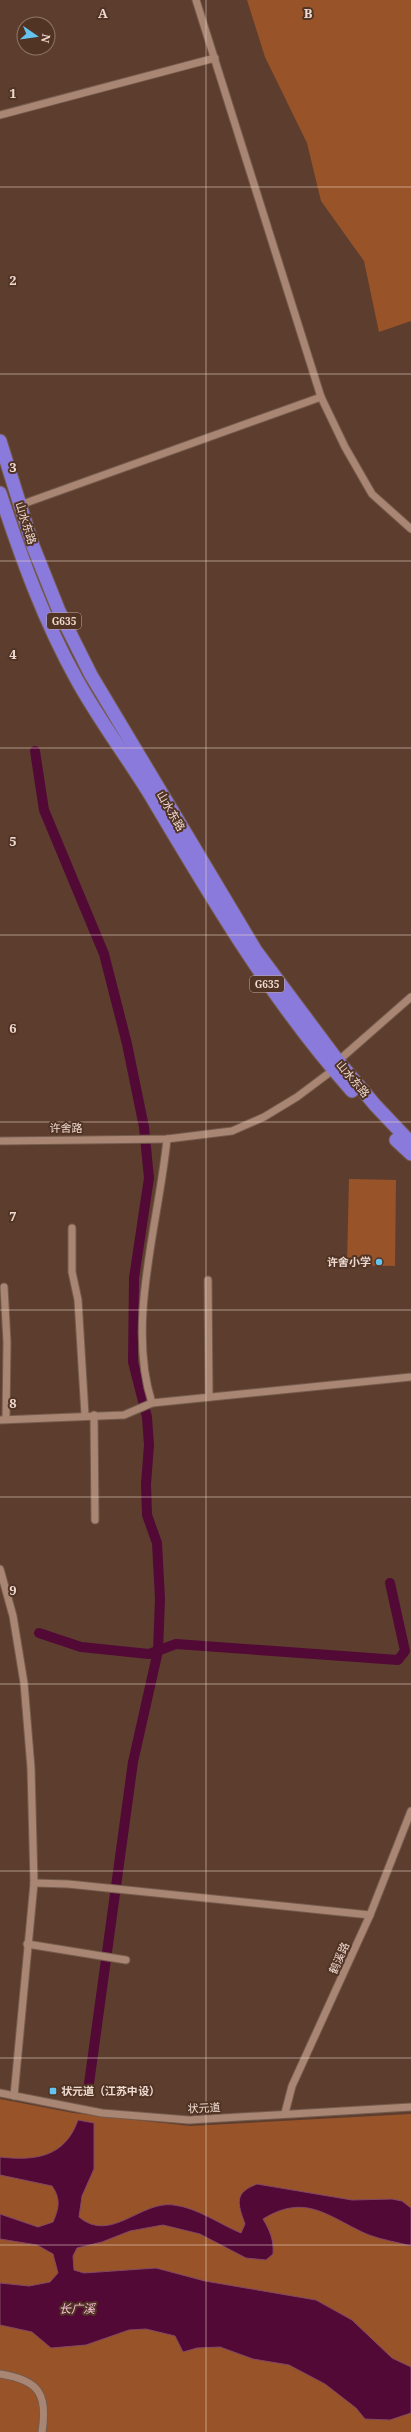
<svg xmlns="http://www.w3.org/2000/svg" width="411" height="2432" font-family="'Noto Serif','Noto Sans SC',serif">
<rect width="100%" height="100%" fill="#5d3e2e"/>
<g fill="#995329">
<polygon points="247,0 411,0 411,321 379,332 364,261 321,201 307,143 265,57"/>
<polygon points="349,1179 396,1180 395,1266 347,1265"/>
<polygon points="0,2099 73,2113 190,2126 411,2114 411,2432 0,2432"/>
</g>
<path fill="#530936" stroke="#824864" d="M 78,2120 L 94,2123 L 94,2169 L 82,2196 L 79,2217 C 111,2244 141,2200 174,2205 C 198,2208 219,2224 241,2233 L 245,2224 C 238,2204 233,2193 257,2184 L 352,2200 L 392,2199 L 402,2201 L 411,2208 L 411,2246 C 397,2242 382,2240 369,2235 C 329,2218 307,2192 263,2219 C 270,2231 274,2240 273,2254 L 266,2260 L 246,2258 L 200,2234 L 163,2225 L 130,2231 L 102,2242 L 77,2248 L 73,2256 L 74,2270 L 84,2273 L 156,2268 L 205,2281 L 316,2300 L 352,2320 L 392,2358 L 411,2367 L 411,2413 L 390,2420 L 365,2419 L 356,2408 L 325,2384 L 289,2365 L 253,2359 L 220,2347 L 197,2348 L 183,2352 L 175,2336 L 146,2329 L 129,2330 L 86,2345 L 51,2348 L 32,2332 L 0,2325 L 0,2283 L 29,2286 L 50,2282 L 58,2273 L 53,2254 L 37,2245 L 0,2239 L 0,2214 L 38,2227 L 53,2222 C 59,2208 61,2199 52,2186 L 0,2175 L 0,2157 C 36,2161 65,2157 78,2120 Z"/>
<g fill="none" stroke-linecap="round" stroke-linejoin="round">
<g stroke="#530936" stroke-width="10">
<polyline points="35,751 44,810 104,954 127,1044 144,1127 149,1178 134,1278 133,1362 147,1417 149,1445 146,1484 147,1515 157,1543 160,1599 158,1651 133,1762 88,2091"/>
<polyline points="39,1633 81,1647 149,1654 176,1644 398,1660 405,1651 390,1583"/>
</g>
<defs>
<g id="minor">
<polyline points="196,0 321,397 345,447 372,494 411,529"/>
<polyline points="0,115 215,58"/>
<polyline points="20,505 321,397"/>
<polyline points="0,1141 167,1139 232,1131 264,1117 297,1097 333,1070 338,1061 411,997"/>
<polyline points="72,1228 72,1272 78,1300 85,1415"/>
<polyline points="208,1280 209,1397"/>
<polyline points="4,1287 7,1342 6,1419"/>
<path d="M 152,1403 C 126,1323 159,1222 167,1139"/>
<polyline points="94,1415 95,1520"/>
<polyline points="0,1420 124,1415 152,1403 411,1377"/>
<polyline points="0,1569 13,1616 24,1683 31,1768 34,1883 14,2096"/>
<polyline points="34,1883 68,1884 370,1915"/>
<polyline points="27,1944 126,1960"/>
<polyline points="0,2093 102,2113 189,2120 411,2107"/>
<polyline points="285,2113 292,2086 370,1915 411,1811"/>
<path d="M 0,2374 C 39,2380 48,2394 42,2432"/>
</g>
<g id="highway">
<polyline points="0,441 33,546 59,611 91,675 256,951 338,1061 375,1105 411,1143"/>
<path d="M 0,493 C 21,557 44,621 77,680 C 99,720 127,757 151,796 C 212,899 272,1001 352,1091"/>
<polyline points="396,1140 411,1154"/>
</g>
</defs>
<use href="#minor" stroke="#755b4d" stroke-width="9"/>
<use href="#highway" stroke="#755b4d" stroke-width="15"/>
<use href="#minor" stroke="#a98673" stroke-width="7"/>
<use href="#highway" stroke="#8a7adb" stroke-width="13"/>
</g>
<path fill="none" stroke="#eedad1" stroke-width="1" stroke-opacity="0.55" d="M 206,0 L 206,2432M 0,187 L 411,187M 0,374 L 411,374M 0,561 L 411,561M 0,748 L 411,748M 0,935 L 411,935M 0,1122 L 411,1122M 0,1310 L 411,1310M 0,1497 L 411,1497M 0,1684 L 411,1684M 0,1871 L 411,1871M 0,2058 L 411,2058M 0,2245 L 411,2245"/>
<g fill="#65c4ef" stroke="#523424" stroke-width="1.5">
<circle cx="379" cy="1262" r="4"/>
<rect x="49" y="2087" width="8" height="8" rx="2"/>
</g>
<g text-anchor="middle" stroke-width="4" stroke-linejoin="round" paint-order="stroke">
<g fill="#523424" stroke="#bfa89d" stroke-width="1">
<rect x="47" y="613" width="34" height="16" rx="3"/>
<rect x="250" y="976" width="34" height="16" rx="3"/>
</g>
<g font-size="10" font-weight="bold" fill="#eedad1">
<text x="64" y="625">G635</text>
<text x="267" y="988">G635</text>
</g>
<g font-size="11" fill="#eedad1" stroke="#523424">
<text transform="translate(26 523) rotate(72)" y="4">山水东路</text>
<text transform="translate(171 811) rotate(60)" y="4">山水东路</text>
<text transform="translate(353 1079) rotate(50)" y="4">山水东路</text>
<text x="66" y="1132">许舍路</text>
<text transform="translate(339 1958) rotate(-66)" y="4">鹤溪路</text>
<text transform="translate(204 2108) rotate(-3)" y="4">状元道</text>
</g>
<g font-size="11" font-weight="bold" fill="#eedad1" stroke="#523424" text-anchor="end">
<text x="371" y="1266">许舍小学</text>
<text x="61" y="2095" text-anchor="start">状元道（江苏中设）</text>
</g>
<g font-size="12" font-style="italic" fill="#f4bfd7" stroke="#523424">
<text x="77" y="2313">长广溪</text>
</g>
</g>
<g font-size="13" text-anchor="middle" font-weight="bold" fill="#eedad1" stroke="#523424" stroke-width="4" stroke-linejoin="round" paint-order="stroke">
<text x="103" y="18">A</text>
<text x="308" y="18">B</text>
<text x="13" y="98">1</text>
<text x="13" y="285">2</text>
<text x="13" y="472">3</text>
<text x="13" y="659">4</text>
<text x="13" y="846">5</text>
<text x="13" y="1033">6</text>
<text x="13" y="1221">7</text>
<text x="13" y="1408">8</text>
<text x="13" y="1595">9</text>
</g>
<g transform="translate(36 36) rotate(103)"><circle r="19" fill="#523424" stroke="#907669"/>
<path d="M0-3L7 15L0 10L-7 15Z" fill="#65c4ef"/>
<text y="-6" font-size="11" font-weight="bold" text-anchor="middle" fill="#eedad1">N</text>
</g>
</svg>
